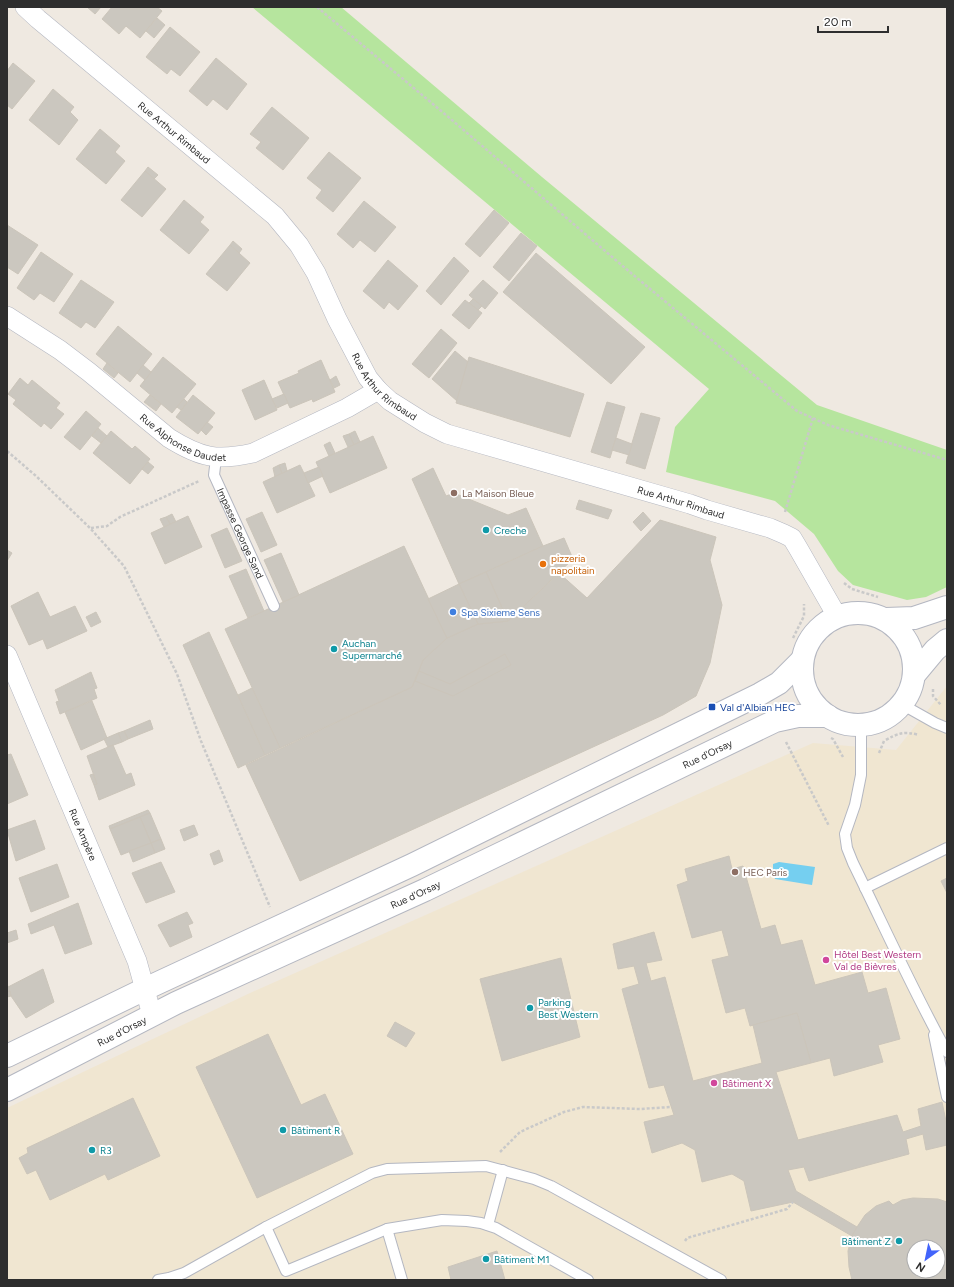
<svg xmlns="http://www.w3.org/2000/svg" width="954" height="1287" font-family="Figtree,sans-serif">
<rect width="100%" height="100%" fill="#efe9e1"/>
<path fill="#f0e6d1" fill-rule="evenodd" d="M 947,686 L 947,1280 L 7,1280 L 7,1108 L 250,993 L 813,743 L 896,750 ZM 914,1247 L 938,1247 L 938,1271 L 914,1271 Z"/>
<polygon fill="#b6e59e" points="252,7 341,7 542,177 817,405 947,450 947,587 926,597 907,600 853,585 838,571 814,534 775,501 666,472 675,427 709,389"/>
<polygon fill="#75cff0" points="779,862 815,867 812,885 775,879 773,872 773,864"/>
<g fill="#cbc7bf" stroke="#cbc5ba" fill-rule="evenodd">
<polygon points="87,7 101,7 95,14"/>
<polygon points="112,7 157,7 162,11 140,38 126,26 119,34 102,19"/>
<polygon points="157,18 165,25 154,38 146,31"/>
<polygon points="170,27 200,52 180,76 171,69 167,74 146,57"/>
<polygon points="216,58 247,84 227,110 213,99 207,106 189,91"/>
<polygon points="13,63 35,81 12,109 7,105 7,71"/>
<polygon points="53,89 74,107 70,112 78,120 59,145 29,120"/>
<polygon points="272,107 309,138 283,170 256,148 261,142 250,134"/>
<polygon points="100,129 120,146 115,152 125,161 106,184 76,159"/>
<polygon points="329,152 361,178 333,212 316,198 322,190 307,178"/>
<polygon points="148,167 158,175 154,179 145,171"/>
<polygon points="145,171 166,189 142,217 121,200"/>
<polygon points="184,200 204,217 200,222 209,230 189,254 160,230"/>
<polygon points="364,201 396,227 375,252 360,240 353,248 337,234"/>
<polygon points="494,210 509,223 480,257 465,244"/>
<polygon points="7,225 38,245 18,274 7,267"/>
<polygon points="521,233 537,246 509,281 493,267"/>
<polygon points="233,241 242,249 239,253 230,245"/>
<polygon points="230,245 250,263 227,291 206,274"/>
<polygon points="41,252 73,274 54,302 40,293 34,300 17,288"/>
<polygon points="536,253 645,347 611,384 503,292"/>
<polygon points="454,257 469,271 441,305 426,291"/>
<polygon points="388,260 418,286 398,310 389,302 384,309 363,291"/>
<polygon points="81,280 114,302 95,328 86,322 81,328 59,313"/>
<polygon points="483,280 498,293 485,309 469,295"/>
<polygon points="473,299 482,306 478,310 469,303"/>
<polygon points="465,300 482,313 469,329 452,315"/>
<polygon points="118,326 152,354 130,382 96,354"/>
<polygon points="441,329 457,343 429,378 412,364"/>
<polygon points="455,351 468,362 457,401 432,379"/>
<polygon points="163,357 196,384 172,413 140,386"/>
<polygon points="469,357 584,394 570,437 456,403"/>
<polygon points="321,360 335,392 313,402 312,399 290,408 278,382 299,373 298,371"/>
<polygon points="107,363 118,373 114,378 103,369"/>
<polygon points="143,365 151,372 145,380 137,373"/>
<polygon points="336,376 340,385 334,388 330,380"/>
<polygon points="20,378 28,385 32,380 60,403 56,408 64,414 51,429 44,423 41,427 13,404 16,400 8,394"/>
<polygon points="264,380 277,410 255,420 242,390"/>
<polygon points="284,394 288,403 277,408 272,399"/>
<polygon points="150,395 161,404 156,411 144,402"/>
<polygon points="193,395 215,413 198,434 176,417"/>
<polygon points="184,399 187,402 181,410 177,407"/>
<polygon points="607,402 625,407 610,458 591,452"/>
<polygon points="86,411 101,424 80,450 64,437"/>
<polygon points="641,413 660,418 645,469 626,463"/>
<polygon points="207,422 213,427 206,435 201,430"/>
<polygon points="98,428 107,436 101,443 92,436"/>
<polygon points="111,431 132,449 135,446 150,459 130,484 93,453"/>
<polygon points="355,431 360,442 354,445 349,434"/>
<polygon points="349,434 354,445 348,447 343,436"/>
<polygon points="373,436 387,468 330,493 316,462"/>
<polygon points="616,438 632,444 629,455 612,450"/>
<polygon points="330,442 335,453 329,456 324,445"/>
<polygon points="148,462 154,467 148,474 142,469"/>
<polygon points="285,463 287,471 282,474 279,465"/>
<polygon points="279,465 282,474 275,477 273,468"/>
<polygon points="300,465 315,496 277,513 263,482"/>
<polygon points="319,467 323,476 308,483 304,473"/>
<polygon points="433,468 446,496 454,493 508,515 526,508 543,546 459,584 412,479"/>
<polygon points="579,500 612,510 608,519 576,509"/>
<polygon points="262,512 277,545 261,552 246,519"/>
<polygon points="643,512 651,521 641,531 633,522"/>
<polygon points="172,514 176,522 170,524 166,517"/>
<polygon points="188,516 202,547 165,564 151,533"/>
<polygon points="166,517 170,524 164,527 160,519"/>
<polygon points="660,520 716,537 710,560 722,605 710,663 696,696 663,715 300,881 246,765 412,687 423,660 447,638 478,624 508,621 559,573 587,598"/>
<polygon points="227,528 242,561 225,568 211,535"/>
<polygon points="564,538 573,559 508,621 486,572 543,546"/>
<polygon points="404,546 447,638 423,660 412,687 280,748 225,629"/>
<polygon points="7,550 12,553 7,561"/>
<polygon points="281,553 299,595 283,602 264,560"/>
<polygon points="246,569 264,611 248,618 229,576"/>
<polygon points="486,572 508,621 478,624 459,584"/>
<polygon points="459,584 478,624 447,638 428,599"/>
<polygon points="38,592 50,617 75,606 87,631 47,649 43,639 29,645 11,606"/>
<polygon points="96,612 101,622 91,627 86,617"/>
<polygon points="209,632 265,755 238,768 183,645"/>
<polygon points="505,654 511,665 453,696 415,681 419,671 450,684"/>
<polygon points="91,672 97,688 94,689 97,698 60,714 56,702 59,701 55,690"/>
<polygon points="252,688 280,748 265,755 238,695"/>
<polygon points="92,701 107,738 81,750 65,712"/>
<polygon points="150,720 153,729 128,739 124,731"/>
<polygon points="124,731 128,739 122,742 118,733"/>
<polygon points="118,733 122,742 108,747 104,739"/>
<polygon points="113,745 126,775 131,773 135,785 99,800 94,785 97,784 87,756"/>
<polygon points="11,754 28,795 7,804 7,755"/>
<polygon points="93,774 97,784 94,785 90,775"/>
<polygon points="148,810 150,813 110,829 109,826"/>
<polygon points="150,813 161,839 151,843 140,817"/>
<polygon points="140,817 151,843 121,855 110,829"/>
<polygon points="35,820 45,849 16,861 7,830"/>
<polygon points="194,825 198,835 184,841 180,830"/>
<polygon points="161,839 165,849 155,853 151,843"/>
<polygon points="151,843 155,853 133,862 129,851"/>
<polygon points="219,850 223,861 214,865 210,854"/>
<polygon points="729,856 732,869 743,866 761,929 775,925 781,945 802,940 815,985 862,972 868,993 886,988 900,1039 878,1045 883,1062 834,1076 830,1058 811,1063 797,1013 750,1026 745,1008 726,1013 712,960 729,956 722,930 692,938 677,885 688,881 685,869"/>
<polygon points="161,862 175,892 146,903 132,873"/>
<polygon points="57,864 69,897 31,912 19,878"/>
<polygon points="947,878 947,893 941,881"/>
<polygon points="78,903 92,944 65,954 54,925 31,934 28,924"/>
<polygon points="187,912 193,923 188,925 192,937 170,947 158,925"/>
<polygon points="16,930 18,939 7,943 7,933"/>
<polygon points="654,932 662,960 646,963 651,981 665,977 693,1081 762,1063 753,1025 797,1013 811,1063 776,1072 798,1140 897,1115 903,1132 921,1126 918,1109 942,1102 947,1126 947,1145 926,1150 923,1134 906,1139 909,1154 809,1181 804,1167 788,1170 796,1191 857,1227 852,1236 793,1202 751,1211 744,1181 732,1174 702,1182 695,1150 682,1143 652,1153 644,1122 674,1115 664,1085 649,1088 622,989 639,984 634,966 618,969 613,944"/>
<polygon points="561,958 580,1037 502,1061 480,979"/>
<polygon points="43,969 54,1002 26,1018 11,996 10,991 7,992 7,983 8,987"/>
<polygon points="10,991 11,996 7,997 7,992"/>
<polygon points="395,1022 415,1033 406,1047 387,1036"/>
<polygon points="268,1034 301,1105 325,1094 353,1154 257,1198 196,1067"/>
<polygon points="133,1098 160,1156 108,1180 105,1174 50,1200 36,1170 27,1174 19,1158 28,1153 27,1148"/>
<path d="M 913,1198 L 938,1199 L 947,1202 L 947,1280 L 852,1280 L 849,1267 L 848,1251 L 852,1236 L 857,1227 L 865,1215 L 876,1206 L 889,1201 L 893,1205 L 902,1200 ZM 914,1247 L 938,1247 L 938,1271 L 914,1271 Z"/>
<polygon points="497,1251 505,1280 451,1280 448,1267"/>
</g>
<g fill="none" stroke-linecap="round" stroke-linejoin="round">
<defs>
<g id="lane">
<path id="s1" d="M 216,458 L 214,475 L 274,606"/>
<polyline points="903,705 935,723 947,728"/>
<path d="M 861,726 L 861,775 L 855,805 L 845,834 L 847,848 L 853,863 C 884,926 913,991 947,1052"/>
<polyline points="865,888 947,848"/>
<polyline points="934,1035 947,1097"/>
<polyline points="488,1225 503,1170"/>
<polyline points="266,1227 372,1173 387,1169 486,1166 534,1179 551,1186 721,1280"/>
<polyline points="387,1229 402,1280"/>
<polyline points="158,1280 169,1278 184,1273 266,1227 286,1271 387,1229 442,1220 467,1221 481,1223 496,1228 588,1280"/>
</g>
<g id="street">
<path id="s2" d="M 25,7 L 38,19 L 275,216 L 299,245 L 316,273 L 337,319 L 368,378 L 378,390 L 390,401 L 425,423 L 447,434 L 690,504 L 707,510 L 770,528 L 784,534 L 792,538 L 798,548 L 837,616"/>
<path id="s3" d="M 7,316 L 60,350 L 89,372 L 169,438 C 201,458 217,461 253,453 L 347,408 L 378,390"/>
<path id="s4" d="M 7,655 L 137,961 L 152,1015"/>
</g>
<g id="secondary">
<circle cx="858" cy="669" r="56"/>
<polyline points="886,619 914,618 947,607"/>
<polyline points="915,674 935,650 947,640"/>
<polyline points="7,1056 145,989 412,865 760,694 779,683 802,660"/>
<path id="s5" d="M 7,1090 L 176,1003 L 425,890 L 775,721 L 798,716 L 828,716"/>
</g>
</defs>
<use href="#lane" stroke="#b4b7c1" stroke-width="12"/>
<use href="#street" stroke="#b4b7c1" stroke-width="20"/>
<use href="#secondary" stroke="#b4b7c1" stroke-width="24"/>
<g stroke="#c9c9c9" stroke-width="2.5" stroke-dasharray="3 2" stroke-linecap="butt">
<polyline points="317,7 446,115 625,268 797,411 828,425 947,460"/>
<polyline points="7,451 36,476 90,528 124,566 177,674 201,741 270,907"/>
<polyline points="785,512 813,418"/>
<polyline points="91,528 107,526 120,517 199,481"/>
<polyline points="844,583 852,589 878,597"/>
<polyline points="793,638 804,616 804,604"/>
<polyline points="933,689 933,696 941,705"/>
<polyline points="831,738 833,739 843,757"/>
<polyline points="786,742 829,826"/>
<path d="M 879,753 L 884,741 C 898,733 904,731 919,735"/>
<polyline points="500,1152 520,1132 564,1112 583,1107 640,1109 671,1107"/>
<polyline points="685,1241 687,1238 787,1209 793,1202"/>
</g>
<use href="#lane" stroke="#fff" stroke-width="10"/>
<use href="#street" stroke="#fff" stroke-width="19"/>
<use href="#secondary" stroke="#fff" stroke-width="22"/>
</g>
<g fill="#8d6e63" stroke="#fff" stroke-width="1.5">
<circle cx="454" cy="493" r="4"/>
<circle cx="735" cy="872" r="4"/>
</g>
<g fill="#0f9aa8" stroke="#fff" stroke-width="1.5">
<circle cx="486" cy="530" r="4"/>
<circle cx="334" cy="649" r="4"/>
<circle cx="530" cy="1008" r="4"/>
<circle cx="283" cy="1130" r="4"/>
<circle cx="92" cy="1150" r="4"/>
<circle cx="899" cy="1241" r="4"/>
<circle cx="486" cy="1259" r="4"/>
</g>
<circle fill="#e8710a" stroke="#fff" stroke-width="1.5" cx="543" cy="564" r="4"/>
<circle fill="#3f7fe0" stroke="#fff" stroke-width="1.5" cx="453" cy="612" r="4"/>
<rect fill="#1a4fb4" stroke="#fff" stroke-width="1.5" x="708" y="703" width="8" height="8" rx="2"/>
<g fill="#d1479c" stroke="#fff" stroke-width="1.5">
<circle cx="826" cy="960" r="4"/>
<circle cx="714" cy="1083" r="4"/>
</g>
<g text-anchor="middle" stroke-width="4" stroke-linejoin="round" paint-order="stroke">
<g font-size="10" fill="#2e2e2e" stroke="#fff">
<text dy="4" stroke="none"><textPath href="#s2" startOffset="195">Rue Arthur Rimbaud</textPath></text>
<text dy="4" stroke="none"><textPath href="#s2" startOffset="531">Rue Arthur Rimbaud</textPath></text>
<text dy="4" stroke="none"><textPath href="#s3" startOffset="216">Rue Alphonse Daudet</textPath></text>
<text dy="4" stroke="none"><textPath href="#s2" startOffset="855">Rue Arthur Rimbaud</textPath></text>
<text dy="4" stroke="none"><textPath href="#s1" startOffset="81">Impasse George Sand</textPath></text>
<text dy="4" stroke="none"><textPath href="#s5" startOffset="777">Rue d'Orsay</textPath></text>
<text dy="4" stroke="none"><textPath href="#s4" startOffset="195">Rue Ampère</textPath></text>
<text dy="4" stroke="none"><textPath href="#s5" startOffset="453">Rue d'Orsay</textPath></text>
<text dy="4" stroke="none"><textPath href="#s5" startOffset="129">Rue d'Orsay</textPath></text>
</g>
<g font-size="10" fill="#785e54" stroke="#fff" text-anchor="start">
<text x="462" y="497">La Maison Bleue</text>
<text x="743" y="876">HEC Paris</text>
</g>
<g font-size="10" fill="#0d838f" stroke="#fff" text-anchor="start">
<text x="494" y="534">Creche</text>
<text x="342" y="647">Auchan<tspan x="342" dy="12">Supermarché</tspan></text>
<text x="538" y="1006">Parking<tspan x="538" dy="12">Best Western</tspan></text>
<text x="291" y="1134">Bâtiment R</text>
<text x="100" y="1154">R3</text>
<text x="891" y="1245" text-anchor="end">Bâtiment Z</text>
<text x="494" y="1263">Bâtiment M1</text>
</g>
<g font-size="10" fill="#c56008" stroke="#fff" text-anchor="start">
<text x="551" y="562">pizzeria<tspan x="551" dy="12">napolitain</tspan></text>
</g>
<g font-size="10" fill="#366cbe" stroke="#fff" text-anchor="start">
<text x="461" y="616">Spa Sixieme Sens</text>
</g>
<g font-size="10" fill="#164399" stroke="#fff" text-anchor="start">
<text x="720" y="711">Val d'Albian HEC</text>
</g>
<g font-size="10" fill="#b23c85" stroke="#fff" text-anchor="start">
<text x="834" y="958">Hôtel Best Western<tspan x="834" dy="12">Val de Bièvres</tspan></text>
<text x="722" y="1087">Bâtiment X</text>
</g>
</g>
<rect width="954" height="1287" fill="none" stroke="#2e2e2e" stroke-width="16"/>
<g transform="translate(926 1259) rotate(213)"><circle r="19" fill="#ffffff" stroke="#ababab"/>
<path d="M0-3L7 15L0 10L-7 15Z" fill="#4264fb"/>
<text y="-6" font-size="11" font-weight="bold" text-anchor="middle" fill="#2e2e2e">N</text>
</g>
<path d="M818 26v6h70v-6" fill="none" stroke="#2e2e2e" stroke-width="2"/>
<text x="824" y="26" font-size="12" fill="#2e2e2e" stroke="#ffffff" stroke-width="3" paint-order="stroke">20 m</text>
</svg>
